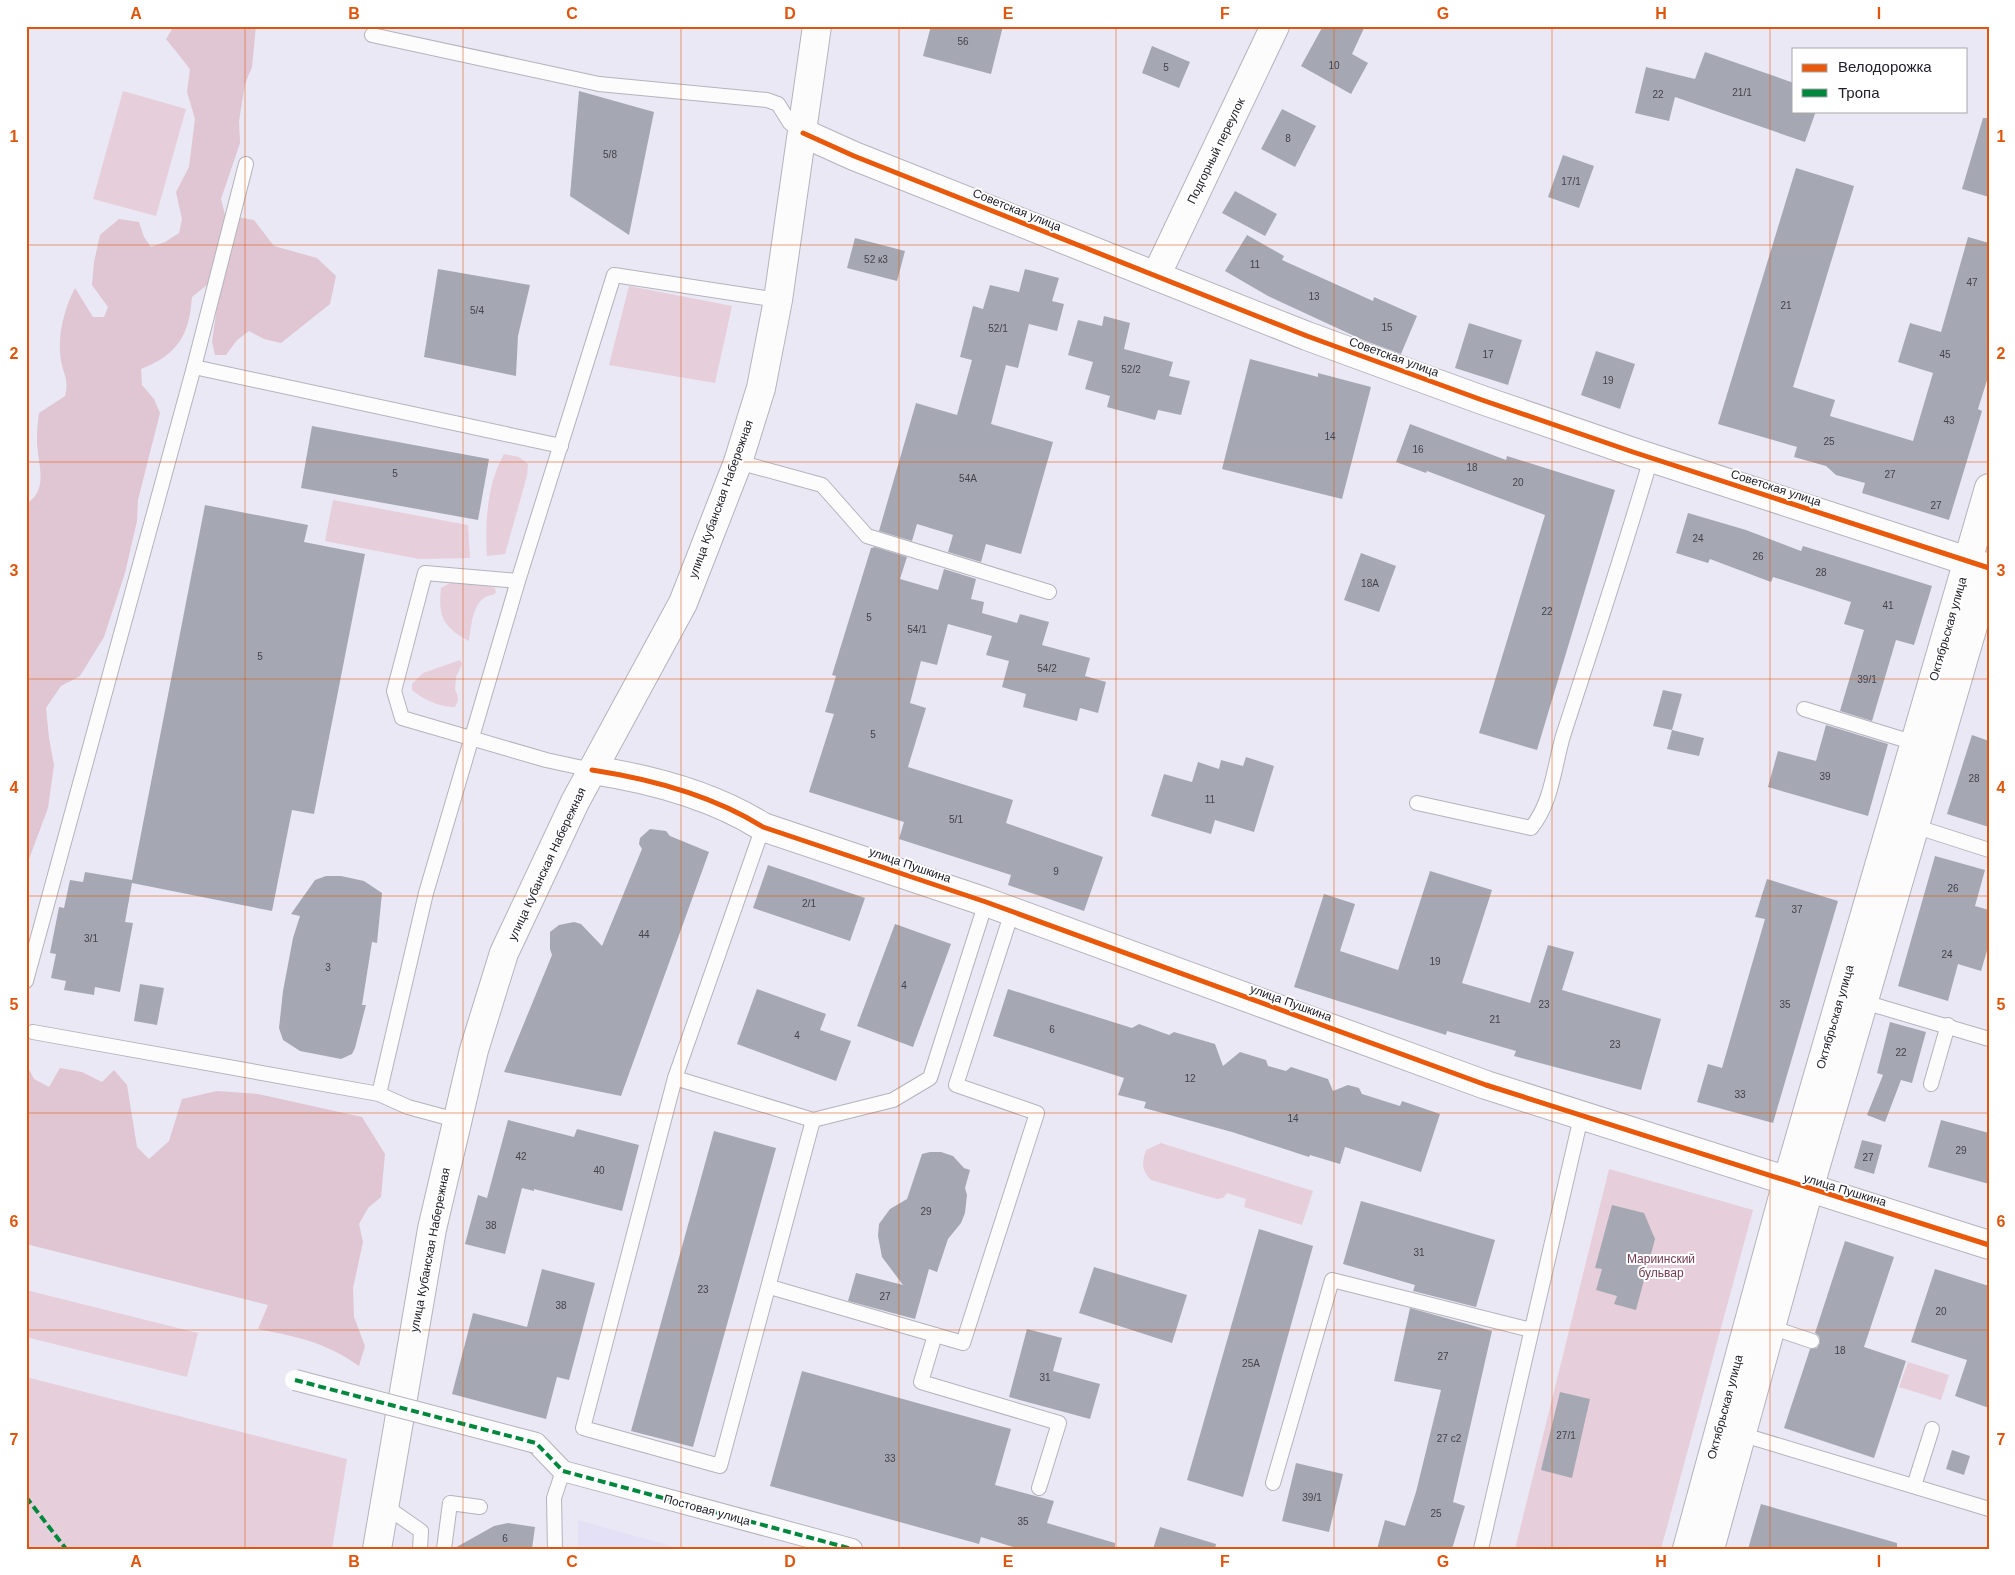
<svg xmlns="http://www.w3.org/2000/svg" width="2015" height="1575" font-family="Arial,sans-serif">
<rect width="100%" height="100%" fill="#eae8f4"/>
<polygon fill="#e4e1f6" points="578,1520 682,1549 578,1549"/>
<g fill="#e6cfda">
<polygon points="123,91 186,109 156,216 93,199"/>
<polygon points="629,286 732,306 715,383 609,365"/>
<path d="M 504,454 L 519,457 L 528,464 L 527,476 L 505,554 L 487,556 C 485,521 487,484 504,454 Z"/>
<polygon points="333,500 468,525 470,558 419,559 325,541"/>
<path d="M 454,581 L 484,584 L 495,588 L 496,593 C 492,596 487,595 484,598 C 472,606 471,629 469,641 C 443,627 438,617 441,588 Z"/>
<path d="M 460,660 L 462,664 L 456,677 L 455,690 C 459,697 459,700 455,707 C 439,707 424,700 412,690 L 412,684 L 423,673 Z"/>
<path d="M 1161,1143 L 1313,1191 L 1302,1225 L 1244,1207 L 1246,1199 L 1227,1193 L 1223,1198 L 1217,1199 L 1151,1180 C 1141,1170 1142,1162 1146,1150 Z"/>
<polygon points="1609,1169 1753,1210 1661,1549 1515,1549"/>
<polygon points="26,1290 198,1333 187,1377 26,1337"/>
<polygon points="1908,1362 1949,1375 1941,1400 1899,1387"/>
<polygon points="26,1377 347,1459 332,1549 26,1549"/>
</g>
<g fill="#dfc6d2">
<path d="M 174,26 L 256,26 L 252,67 L 245,84 L 239,121 L 240,143 L 221,199 L 225,215 L 254,220 L 274,246 L 317,258 L 336,276 L 330,304 L 281,343 L 264,339 L 249,331 L 237,340 L 226,355 L 215,355 L 212,342 L 218,300 L 208,284 L 192,297 C 189,336 178,354 141,369 L 142,385 L 154,399 L 160,413 L 138,500 L 137,521 L 125,573 L 104,637 L 80,676 L 61,686 L 46,708 L 49,738 L 54,765 L 48,808 L 26,867 L 26,504 C 51,489 36,461 37,437 C 37,429 38,421 39,413 L 65,396 C 69,379 64,376 61,361 C 57,336 64,309 75,288 L 93,317 L 104,317 L 108,307 L 92,285 L 94,262 L 100,235 L 119,219 L 139,222 L 144,237 L 151,247 L 165,242 L 179,233 L 182,219 L 176,192 L 189,167 L 195,119 L 187,92 L 190,69 L 166,39 Z"/>
<path d="M 26,1064 L 34,1079 L 49,1087 L 60,1068 L 82,1072 L 102,1082 L 114,1070 L 127,1085 L 137,1147 L 149,1159 L 169,1141 L 182,1099 L 217,1091 L 258,1094 L 362,1117 L 385,1154 L 381,1197 L 368,1208 L 359,1224 L 363,1242 L 353,1288 L 354,1317 L 365,1346 L 359,1366 C 325,1342 298,1337 258,1329 L 268,1305 L 26,1244 Z"/>
</g>
<g fill="#a5a8b3">
<polygon points="931,26 1003,26 991,74 923,56"/>
<polygon points="1323,26 1365,26 1352,54 1368,63 1351,94 1301,66"/>
<polygon points="1152,46 1190,62 1179,88 1142,73"/>
<polygon points="1705,52 1794,83 1794,111 1816,111 1805,142 1675,97 1669,121 1635,113 1646,67 1695,79"/>
<polygon points="579,91 654,112 629,235 570,196"/>
<polygon points="1282,109 1316,126 1295,167 1261,149"/>
<polygon points="1983,118 1989,118 1989,197 1962,189"/>
<polygon points="1563,155 1594,166 1579,208 1548,197"/>
<polygon points="1796,168 1854,186 1793,387 1835,400 1830,416 1913,441 1933,373 1898,362 1910,323 1941,332 1968,237 1989,243 1989,374 1978,409 1982,411 1949,520 1862,493 1865,483 1836,475 1826,466 1794,457 1797,447 1718,424"/>
<polygon points="1235,191 1277,214 1265,236 1222,213"/>
<polygon points="1247,235 1284,256 1282,260 1373,301 1374,297 1417,316 1401,354 1363,340 1268,296 1225,271"/>
<polygon points="855,238 905,251 897,281 847,268"/>
<polygon points="438,269 530,285 518,336 516,376 424,357"/>
<polygon points="1025,269 1059,278 1052,301 1064,304 1057,331 1029,324 1018,368 1006,365 991,424 1053,442 1021,554 986,544 981,562 948,552 953,535 917,524 912,541 879,531 916,403 957,415 972,360 960,357 973,306 983,309 990,285 1019,292"/>
<polygon points="1104,316 1130,323 1124,349 1173,362 1169,376 1190,381 1181,415 1158,410 1155,420 1107,407 1110,396 1085,389 1093,362 1068,355 1078,320 1102,326"/>
<polygon points="1469,323 1522,340 1508,385 1455,368"/>
<polygon points="1596,351 1635,364 1620,409 1581,395"/>
<polygon points="1250,359 1318,377 1318,373 1371,387 1342,499 1222,469"/>
<polygon points="1410,424 1506,460 1507,456 1615,490 1537,750 1479,733 1545,515 1427,471 1426,473 1396,462"/>
<polygon points="312,426 489,459 478,520 301,488"/>
<polygon points="205,505 308,525 304,542 365,554 314,814 292,810 272,911 132,883 125,922 133,923 120,992 95,987 94,995 64,990 66,981 51,978 56,954 50,953 59,907 64,908 70,880 83,882 85,872 132,880"/>
<polygon points="1688,513 1746,530 1801,551 1803,546 1932,586 1914,645 1896,640 1872,721 1840,711 1864,630 1844,624 1851,602 1773,577 1771,582 1710,559 1708,563 1676,553"/>
<polygon points="875,547 907,557 900,579 938,590 944,569 976,579 971,599 984,602 982,613 1017,623 1020,614 1049,622 1042,645 1090,658 1085,676 1106,682 1098,713 1080,708 1077,721 1023,707 1026,694 1002,687 1009,661 986,655 992,636 948,624 937,665 921,661 910,703 926,708 908,767 1013,800 1006,823 1103,857 1084,911 1008,885 1011,875 899,839 904,822 809,792 834,714 825,712 836,676 832,675 871,548"/>
<polygon points="1361,553 1396,566 1379,612 1344,600"/>
<polygon points="1663,690 1682,694 1672,730 1653,726"/>
<polygon points="1826,725 1888,744 1868,816 1768,787 1778,751 1816,761"/>
<polygon points="1672,730 1704,738 1699,756 1667,749"/>
<polygon points="1972,735 1989,741 1989,827 1947,814"/>
<polygon points="1246,757 1274,766 1254,832 1215,820 1211,834 1151,816 1164,774 1192,782 1198,762 1219,769 1221,760 1243,766"/>
<polygon points="650,829 666,831 670,836 709,852 621,1096 504,1072 552,955 550,949 550,932 559,925 574,922 581,924 602,946 642,849 639,844 640,838"/>
<polygon points="1935,856 1985,870 1975,906 1989,910 1989,944 1981,971 1958,964 1948,1001 1898,986"/>
<polygon points="768,865 865,898 850,941 753,908"/>
<polygon points="1430,871 1492,890 1462,983 1530,1003 1548,945 1574,952 1562,990 1661,1019 1641,1090 1514,1056 1516,1051 1447,1031 1446,1035 1294,987 1324,894 1355,904 1340,951 1398,970"/>
<polygon points="326,876 341,876 364,881 382,893 377,943 372,942 362,1005 366,1005 355,1048 352,1054 341,1059 300,1051 283,1040 279,1028 283,991 293,938 300,916 291,914 315,880"/>
<polygon points="1767,879 1838,901 1773,1123 1697,1102 1708,1064 1722,1068 1765,919 1755,917"/>
<polygon points="895,924 951,944 913,1047 857,1026"/>
<polygon points="140,984 164,988 157,1025 134,1021"/>
<polygon points="757,989 826,1014 820,1030 851,1041 836,1081 737,1044"/>
<polygon points="1008,989 1132,1028 1139,1024 1169,1035 1174,1032 1215,1044 1223,1066 1240,1052 1266,1060 1268,1066 1286,1071 1291,1067 1328,1079 1333,1091 1348,1085 1359,1088 1362,1094 1400,1106 1402,1101 1440,1114 1421,1172 1345,1147 1340,1164 1310,1155 1309,1157 1232,1132 1144,1108 1146,1102 1118,1095 1124,1078 993,1036"/>
<polygon points="1890,1022 1926,1032 1912,1083 1901,1080 1885,1122 1867,1115 1883,1075 1877,1073"/>
<polygon points="508,1120 574,1137 577,1129 639,1145 622,1211 534,1189 534,1191 522,1188 505,1254 465,1244 478,1195 487,1198"/>
<polygon points="1941,1120 1989,1133 1989,1184 1928,1167"/>
<polygon points="714,1131 776,1148 693,1447 631,1431"/>
<polygon points="1862,1140 1882,1145 1874,1174 1854,1168"/>
<polygon points="930,1152 941,1152 953,1156 964,1168 970,1170 965,1188 967,1195 965,1213 961,1223 948,1239 937,1272 929,1269 915,1319 848,1301 856,1273 903,1285 882,1257 878,1236 879,1224 890,1209 907,1199 922,1154"/>
<polygon points="1361,1201 1495,1240 1476,1307 1413,1291 1415,1285 1343,1264"/>
<polygon points="1612,1205 1644,1213 1655,1239 1636,1310 1614,1304 1617,1296 1596,1290 1602,1269 1595,1268"/>
<polygon points="1259,1229 1313,1246 1243,1497 1187,1480"/>
<polygon points="1845,1241 1894,1257 1864,1347 1906,1361 1874,1458 1784,1428 1810,1349 1817,1348 1820,1343 1819,1336 1815,1333"/>
<polygon points="1094,1267 1187,1295 1172,1343 1079,1313"/>
<polygon points="542,1269 595,1283 569,1380 557,1377 546,1419 452,1394 473,1313 527,1327"/>
<polygon points="1935,1269 1989,1286 1989,1408 1955,1396 1967,1360 1911,1342"/>
<polygon points="1410,1308 1492,1331 1453,1502 1465,1506 1452,1549 1377,1549 1385,1520 1405,1526 1416,1492 1441,1390 1394,1381"/>
<polygon points="1027,1329 1062,1338 1053,1371 1100,1384 1090,1419 1009,1397"/>
<polygon points="802,1371 1011,1429 995,1485 1054,1501 1047,1523 1115,1543 1115,1549 1020,1549 981,1537 979,1544 770,1486"/>
<polygon points="1560,1392 1590,1399 1572,1478 1541,1470"/>
<polygon points="1952,1450 1970,1456 1964,1475 1946,1469"/>
<polygon points="1296,1463 1343,1474 1329,1532 1282,1521"/>
<polygon points="1761,1504 1897,1543 1897,1549 1748,1549"/>
<polygon points="508,1523 535,1527 532,1549 453,1549 494,1526"/>
<polygon points="1160,1527 1216,1544 1215,1549 1153,1549"/>
</g>
<g fill="none" stroke-linecap="round" stroke-linejoin="round">
<defs>
<g id="service">
<polyline points="372,35 599,84 767,100 778,104 790,123 803,133"/>
<polyline points="194,367 561,446"/>
<polyline points="738,462 822,485 867,536 1049,592"/>
<polyline points="518,581 425,573 394,691 402,718 546,760 592,770"/>
<polyline points="1804,709 1915,743"/>
<path d="M 1417,803 L 1531,828 C 1552,803 1554,767 1563,736 C 1593,643 1624,551 1651,458"/>
<polyline points="1914,826 1989,850"/>
<polyline points="763,827 675,1078 583,1428 720,1466 813,1120"/>
<polyline points="26,981 194,367 246,164"/>
<polyline points="1864,1002 1989,1039"/>
<polyline points="33,1032 379,1094 408,1107 456,1120"/>
<polyline points="675,1078 813,1120 893,1100 930,1078 986,902"/>
<polyline points="1931,1084 1948,1025"/>
<polyline points="379,1094 426,893 518,581 614,275 778,300"/>
<polyline points="770,1287 963,1343 1037,1113 956,1085 1012,912"/>
<polyline points="1770,1327 1812,1341"/>
<polyline points="935,1335 921,1382 1059,1423 1039,1488"/>
<polyline points="1737,1433 1989,1509"/>
<polyline points="1273,1483 1332,1280 1531,1330"/>
<polyline points="1914,1486 1932,1429"/>
<polyline points="385,1506 421,1531 420,1549"/>
<polyline points="444,1549 450,1503 480,1507"/>
<polyline points="555,1549 554,1498 563,1471"/>
<polyline points="1481,1549 1581,1117"/>
</g>
<polyline id="pedestrian" points="536,1443 563,1471 852,1549"/>
<g id="minor">
<polyline points="1156,276 1275,26"/>
<path d="M 592,770 C 651,779 712,795 763,827 L 986,902 L 1486,1085 L 1989,1245"/>
</g>
<g id="tertiary">
<polyline points="803,133 854,156 1307,336 1482,400 1633,452 1989,568"/>
<polyline points="1687,1549 1787,1182 1989,488"/>
</g>
<g id="secondary">
<polyline points="377,1549 432,1229 474,1050 504,953 575,802 683,603 738,462 761,388 778,300 817,26"/>
<polyline points="1710,1549 1809,1189 1989,571"/>
</g>
</defs>
<use href="#service" stroke="#b4b3bc" stroke-width="16"/>
<use href="#pedestrian" stroke="#b4b3bc" stroke-width="22"/>
<use href="#minor" stroke="#b4b3bc" stroke-width="30"/>
<use href="#tertiary" stroke="#b4b3bc" stroke-width="30"/>
<use href="#secondary" stroke="#b4b3bc" stroke-width="30"/>
<use href="#service" stroke="#fcfcfd" stroke-width="14"/>
<use href="#pedestrian" stroke="#fcfcfd" stroke-width="20"/>
<use href="#minor" stroke="#fcfcfd" stroke-width="28"/>
<use href="#tertiary" stroke="#fcfcfd" stroke-width="28"/>
<use href="#secondary" stroke="#fcfcfd" stroke-width="28"/>
<defs>
<polyline id="pedestrian-bridge" points="295,1380 536,1443"/>
</defs>
<use href="#pedestrian-bridge" stroke="#b4b3bc" stroke-width="22" stroke-linecap="butt"/>
<use href="#pedestrian-bridge" stroke="#fcfcfd" stroke-width="20"/>
<g stroke="#00873e" stroke-width="4" stroke-dasharray="8 4" stroke-linecap="butt">
<polyline points="295,1380 536,1443 563,1471 852,1549"/>
<polyline points="26,1497 66,1549"/>
</g>
<defs>
<g id="cycleway">
<polyline points="803,133 854,156 1307,336 1482,400 1633,452 1989,568"/>
<path d="M 592,770 C 651,779 712,795 763,827 L 986,902 L 1486,1085 L 1989,1245"/>
</g>
</defs>
<use href="#cycleway" stroke="#fff" stroke-width="8"/>
<use href="#cycleway" stroke="#e8590c" stroke-width="5"/>
</g>
<path fill="none" stroke="#de560d" stroke-width="1" stroke-opacity="0.55" d="M 245,26 L 245,1549M 463,26 L 463,1549M 681,26 L 681,1549M 899,26 L 899,1549M 1116,26 L 1116,1549M 1334,26 L 1334,1549M 1552,26 L 1552,1549M 1770,26 L 1770,1549M 26,245 L 1989,245M 26,462 L 1989,462M 26,679 L 1989,679M 26,896 L 1989,896M 26,1113 L 1989,1113M 26,1330 L 1989,1330"/>
<g text-anchor="middle" stroke-width="4" stroke-linejoin="round" paint-order="stroke">
<g font-size="10" fill="#43424b">
<text x="963" y="45">56</text>
<text x="1334" y="69">10</text>
<text x="1166" y="71">5</text>
<text x="1742" y="96">21/1</text>
<text x="1658" y="98">22</text>
<text x="1288" y="142">8</text>
<text x="610" y="158">5/8</text>
<text x="1571" y="185">17/1</text>
<text x="876" y="263">52 к3</text>
<text x="1255" y="268">11</text>
<text x="1972" y="286">47</text>
<text x="1314" y="300">13</text>
<text x="1786" y="309">21</text>
<text x="477" y="314">5/4</text>
<text x="1387" y="331">15</text>
<text x="998" y="332">52/1</text>
<text x="1488" y="358">17</text>
<text x="1945" y="358">45</text>
<text x="1131" y="373">52/2</text>
<text x="1608" y="384">19</text>
<text x="1949" y="424">43</text>
<text x="1330" y="440">14</text>
<text x="1829" y="445">25</text>
<text x="1418" y="453">16</text>
<text x="1472" y="471">18</text>
<text x="395" y="477">5</text>
<text x="1890" y="478">27</text>
<text x="968" y="482">54А</text>
<text x="1518" y="486">20</text>
<text x="1936" y="509">27</text>
<text x="1698" y="542">24</text>
<text x="1758" y="560">26</text>
<text x="1821" y="576">28</text>
<text x="1370" y="587">18А</text>
<text x="1888" y="609">41</text>
<text x="1547" y="615">22</text>
<text x="869" y="621">5</text>
<text x="917" y="633">54/1</text>
<text x="260" y="660">5</text>
<text x="1047" y="672">54/2</text>
<text x="1867" y="683">39/1</text>
<text x="873" y="738">5</text>
<text x="1825" y="780">39</text>
<text x="1974" y="782">28</text>
<text x="1210" y="803">11</text>
<text x="956" y="823">5/1</text>
<text x="1056" y="875">9</text>
<text x="1953" y="892">26</text>
<text x="809" y="907">2/1</text>
<text x="1797" y="913">37</text>
<text x="644" y="938">44</text>
<text x="91" y="942">3/1</text>
<text x="1947" y="958">24</text>
<text x="1435" y="965">19</text>
<text x="328" y="971">3</text>
<text x="904" y="989">4</text>
<text x="1544" y="1008">23</text>
<text x="1785" y="1008">35</text>
<text x="1495" y="1023">21</text>
<text x="1052" y="1033">6</text>
<text x="797" y="1039">4</text>
<text x="1615" y="1048">23</text>
<text x="1901" y="1056">22</text>
<text x="1190" y="1082">12</text>
<text x="1740" y="1098">33</text>
<text x="1293" y="1122">14</text>
<text x="1961" y="1154">29</text>
<text x="521" y="1160">42</text>
<text x="1868" y="1161">27</text>
<text x="599" y="1174">40</text>
<text x="926" y="1215">29</text>
<text x="491" y="1229">38</text>
<text x="1419" y="1256">31</text>
<text x="703" y="1293">23</text>
<text x="885" y="1300">27</text>
<text x="561" y="1309">38</text>
<text x="1941" y="1315">20</text>
<text x="1840" y="1354">18</text>
<text x="1443" y="1360">27</text>
<text x="1251" y="1367">25А</text>
<text x="1045" y="1381">31</text>
<text x="1566" y="1439">27/1</text>
<text x="1449" y="1442">27 с2</text>
<text x="890" y="1462">33</text>
<text x="1312" y="1501">39/1</text>
<text x="1436" y="1517">25</text>
<text x="1023" y="1525">35</text>
<text x="505" y="1542">6</text>
</g>
<g font-size="12" fill="#222028" stroke="#fff">
<text transform="translate(1216 151) rotate(-64)" y="4">Подгорный переулок</text>
<text transform="translate(1017 210) rotate(22)" y="4">Советская улица</text>
<text transform="translate(1394 357) rotate(20)" y="4">Советская улица</text>
<text transform="translate(1776 488) rotate(18)" y="4">Советская улица</text>
<text transform="translate(721 499) rotate(-70)" y="4">улица Кубанская Набережная</text>
<text transform="translate(1948 629) rotate(-74)" y="4">Октябрьская улица</text>
<text transform="translate(547 864) rotate(-65)" y="4">улица Кубанская Набережная</text>
<text transform="translate(910 865) rotate(19)" y="4">улица Пушкина</text>
<text transform="translate(1291 1003) rotate(20)" y="4">улица Пушкина</text>
<text transform="translate(1835 1017) rotate(-74)" y="4">Октябрьская улица</text>
<text transform="translate(1845 1190) rotate(17)" y="4">улица Пушкина</text>
<text transform="translate(430 1250) rotate(-79)" y="4">улица Кубанская Набережная</text>
<text transform="translate(1725 1407) rotate(-75)" y="4">Октябрьская улица</text>
<text transform="translate(707 1510) rotate(15)" y="4">Постовая улица</text>
</g>
<g font-size="12" fill="#743b4e" stroke="#fff">
<text x="1661" y="1263">Мариинский<tspan x="1661" dy="14">бульвар</tspan></text>
</g>
</g>
<rect width="2015" height="1575" fill="none" stroke="#ffffff" stroke-width="55"/>
<rect x="1792" y="48" width="175" height="65" fill="#ffffff" stroke="#a7a6a9"/>
<rect x="1802" y="64" width="25" height="8" fill="#e8590c" stroke="#a7a6a9"/>
<text x="1838" y="72" font-size="15" fill="#222028">Велодорожка</text>
<rect x="1802" y="89" width="25" height="8" fill="#00873e" stroke="#a7a6a9"/>
<text x="1838" y="98" font-size="15" fill="#222028">Тропа</text>
<rect x="28" y="28" width="1960" height="1520" fill="none" stroke="#de560d" stroke-width="2"/>
<g font-size="16" text-anchor="middle" font-weight="bold" fill="#de560d">
<text x="136" y="19">A</text>
<text x="354" y="19">B</text>
<text x="572" y="19">C</text>
<text x="790" y="19">D</text>
<text x="1008" y="19">E</text>
<text x="1225" y="19">F</text>
<text x="1443" y="19">G</text>
<text x="1661" y="19">H</text>
<text x="1879" y="19">I</text>
<text x="14" y="142">1</text>
<text x="2001" y="142">1</text>
<text x="14" y="359">2</text>
<text x="2001" y="359">2</text>
<text x="14" y="576">3</text>
<text x="2001" y="576">3</text>
<text x="14" y="793">4</text>
<text x="2001" y="793">4</text>
<text x="14" y="1010">5</text>
<text x="2001" y="1010">5</text>
<text x="14" y="1227">6</text>
<text x="2001" y="1227">6</text>
<text x="14" y="1445">7</text>
<text x="2001" y="1445">7</text>
<text x="136" y="1567">A</text>
<text x="354" y="1567">B</text>
<text x="572" y="1567">C</text>
<text x="790" y="1567">D</text>
<text x="1008" y="1567">E</text>
<text x="1225" y="1567">F</text>
<text x="1443" y="1567">G</text>
<text x="1661" y="1567">H</text>
<text x="1879" y="1567">I</text>
</g>
</svg>
